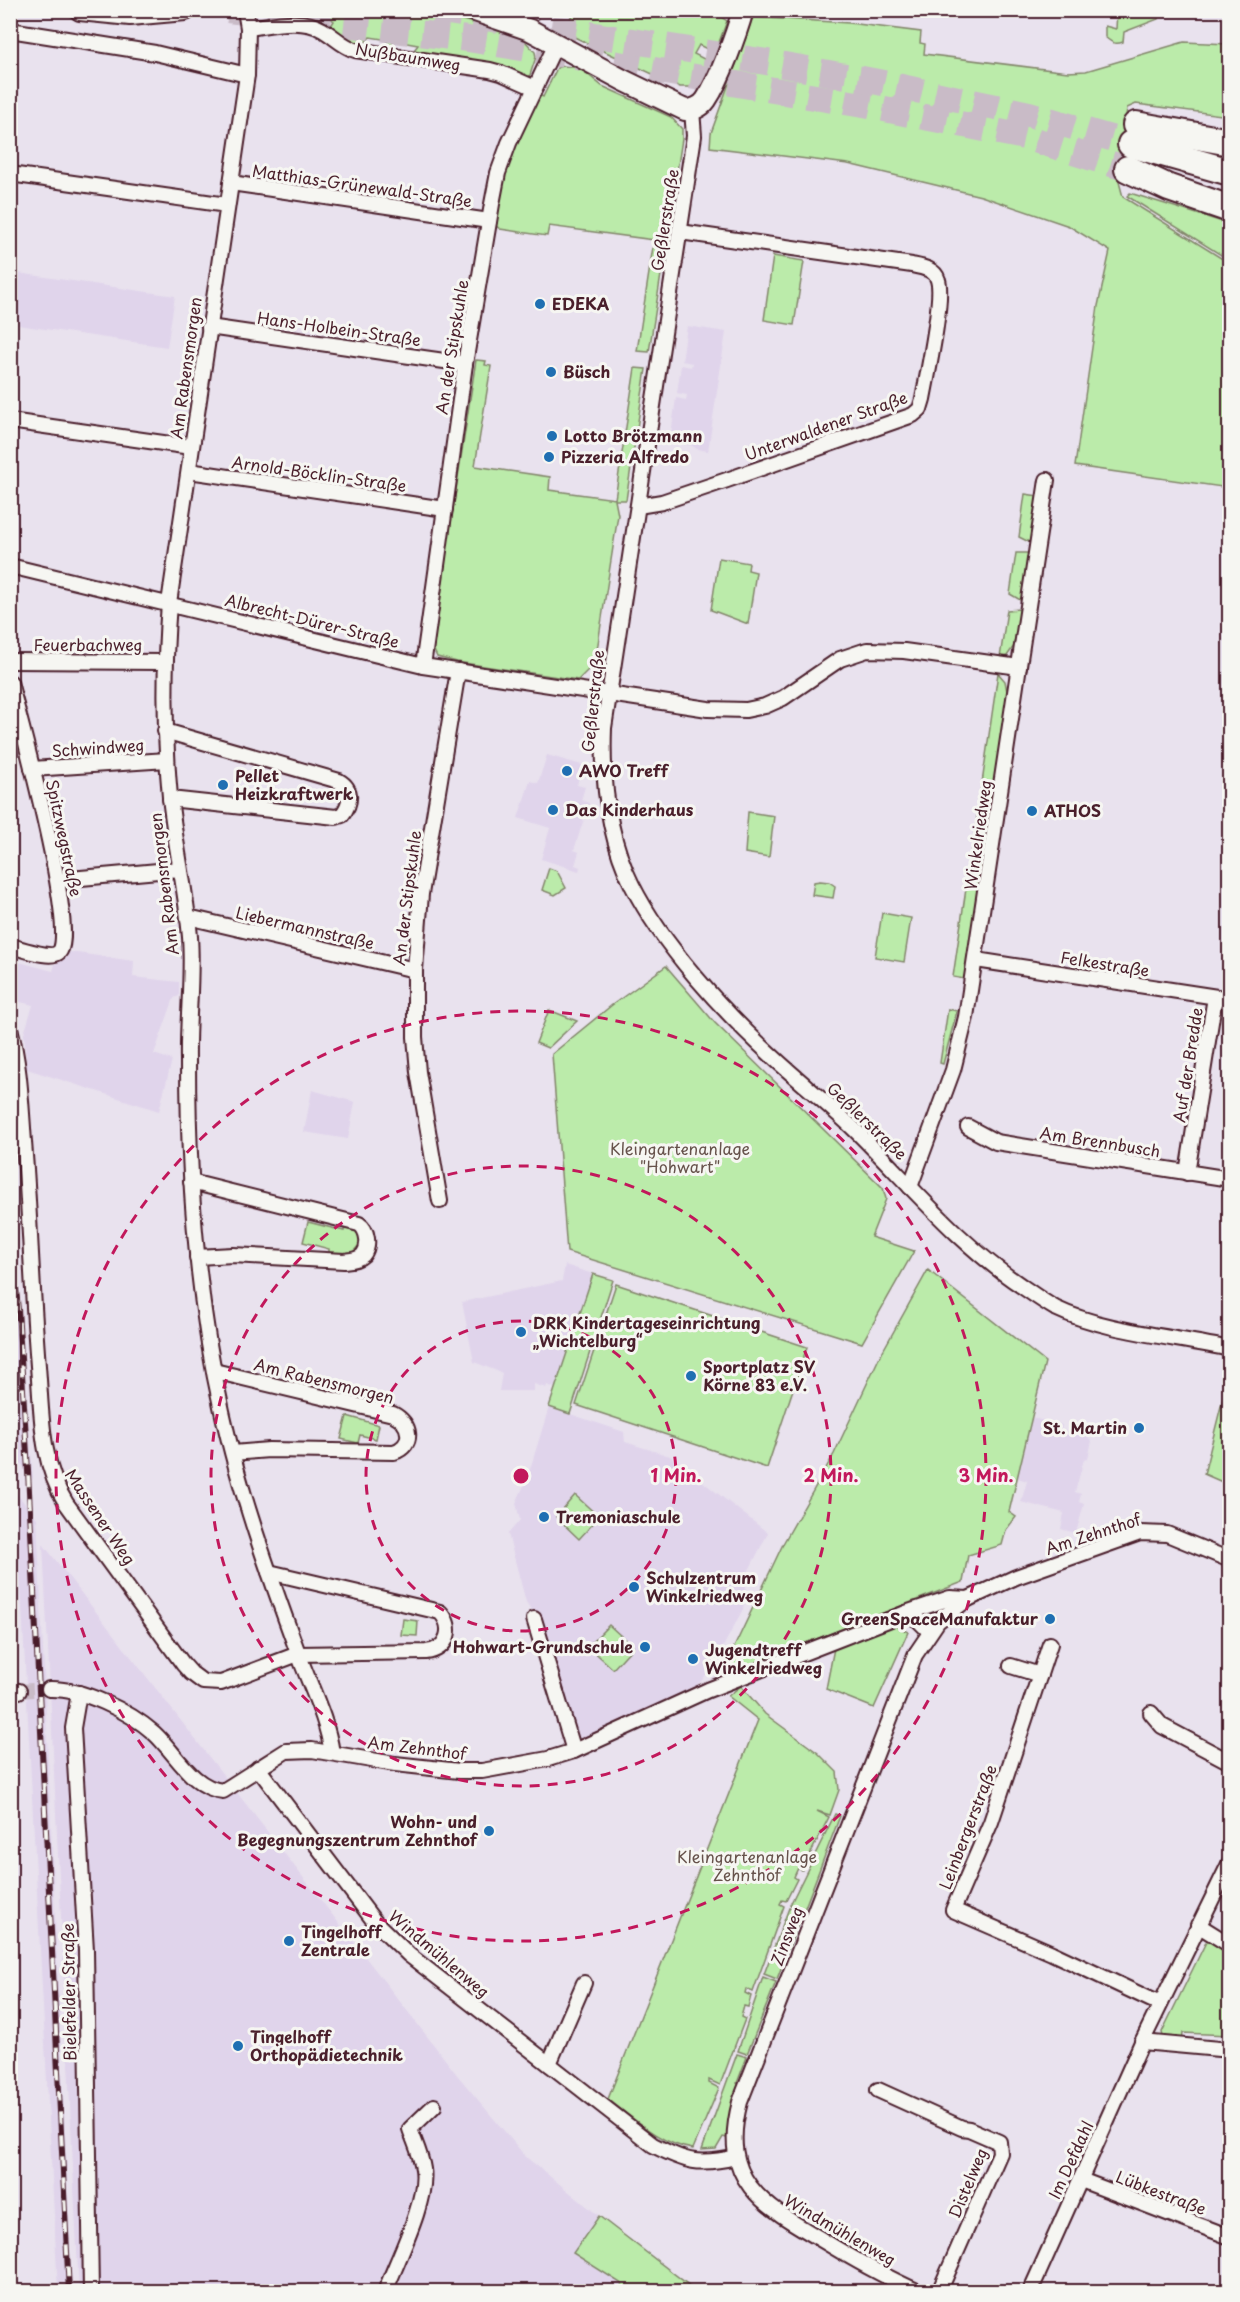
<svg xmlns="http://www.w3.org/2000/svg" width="1240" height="2302" font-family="'Playpen Sans',sans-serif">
<rect width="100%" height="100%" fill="#e9e2ee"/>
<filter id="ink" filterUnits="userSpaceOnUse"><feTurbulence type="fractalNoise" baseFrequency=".0167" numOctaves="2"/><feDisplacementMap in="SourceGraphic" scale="12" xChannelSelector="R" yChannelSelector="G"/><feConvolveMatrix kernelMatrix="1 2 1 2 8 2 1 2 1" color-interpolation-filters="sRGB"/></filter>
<g filter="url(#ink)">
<g fill="#e0d4eb">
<polygon points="11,272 175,296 167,347 11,324"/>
<polygon points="687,326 726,332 708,451 697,449 691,445 670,442 676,398 686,400 687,395 677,393 681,365 691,367 692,363 682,361"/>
<polygon points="547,755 582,765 577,785 585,787 581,800 589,803 574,850 579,852 575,865 580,867 579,871 541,859 550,828 518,818 530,781 538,783"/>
<polygon points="70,952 134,961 133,977 179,982 179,996 174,998 154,1054 172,1060 159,1111 27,1069 24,1034 33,1005 16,1001 19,989 11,986 11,960 53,971 55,964 65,959"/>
<polygon points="312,1090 355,1102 348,1139 304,1132"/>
<polygon points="10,1196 12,1209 33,1479 14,1454 10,1386"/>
<polygon points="565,1265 593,1274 555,1388 547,1385 546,1388 534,1384 534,1391 499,1391 502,1373 474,1362 462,1302 562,1281"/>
<polygon points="549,1407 624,1432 625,1442 670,1456 768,1533 748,1572 743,1609 714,1664 702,1680 696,1686 576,1741 540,1623 526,1602 508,1534 520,1520 516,1503 527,1479"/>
<polygon points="1032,1418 1062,1425 1061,1429 1087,1436 1092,1441 1088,1458 1084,1459 1075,1492 1081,1494 1079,1502 1084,1504 1076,1533 1061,1529 1064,1513 1021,1502 1027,1481 1017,1478"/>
<polygon points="16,1493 37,1518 72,2291 58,2291"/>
<polygon points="43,1544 458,2076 526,2157 599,2216 574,2253 623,2284 620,2291 79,2291"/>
</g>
<g fill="#bbebaa" stroke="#82856a" stroke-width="1.5">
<polygon points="427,10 498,30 526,42 535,52 536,57 529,78 411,54 418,45 396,41 386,50 381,50 389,40 370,37 361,47 329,29 334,21 321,12 315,11"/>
<path d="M 579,10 L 712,11 L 727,21 L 715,53 L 699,45 L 694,54 L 710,62 L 701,81 L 692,87 L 680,87 L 570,35 L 566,32 C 566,23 571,14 579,10 Z"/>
<path d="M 1117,11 L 1117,10 L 1159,11 L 1158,19 L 1124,32 L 1123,42 C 1115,45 1112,43 1105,37 L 1105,26 L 1116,29 Z"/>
<polygon points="753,17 849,23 921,32 920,43 925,44 924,54 1068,72 1086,71 1184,42 1229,44 1229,116 1136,104 1127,108 1118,178 1123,197 1229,263 1229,488 1075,466 1098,306 1110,251 1069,226 981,196 848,164 710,147 711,133"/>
<polygon points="563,66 580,68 602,86 671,117 682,129 682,139 649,352 637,351 654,240 549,226 547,236 500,229 495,225 502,183 510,156 538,94 543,97 557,68"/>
<polygon points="1130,193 1229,224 1229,260 1127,196"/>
<polygon points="773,256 804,261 794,325 764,320"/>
<polygon points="476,360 486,361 485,365 491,366 475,466 550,477 549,490 615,499 635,368 646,369 626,500 615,500 618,515 595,663 578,680 457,662 437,657 432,646"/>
<polygon points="1025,494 1038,496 1031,543 1019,537"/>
<polygon points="1016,553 1029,553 1022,601 1010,594"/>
<polygon points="719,558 749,563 748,570 756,572 748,624 711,610"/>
<polygon points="1021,609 1014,646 1007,656 1000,658 1007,610"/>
<polygon points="998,673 1005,681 1008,696 985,847 973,845"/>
<polygon points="748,812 774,816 769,857 745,853"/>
<polygon points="972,848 985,850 964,979 953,977"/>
<polygon points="549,868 557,871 566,888 555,895 542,890"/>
<polygon points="820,881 829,882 835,886 833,898 812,895 814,882"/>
<polygon points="882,913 911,918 904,962 875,957"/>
<polygon points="666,966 715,1023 883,1188 886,1199 871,1237 914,1251 862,1343 567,1252 552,1054 612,1005"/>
<polygon points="948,1009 957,1011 943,1064 940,1063"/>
<polygon points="549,1010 577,1021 548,1048 536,1043"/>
<polygon points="308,1222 344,1231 345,1225 358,1232 360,1244 353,1252 329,1254 329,1249 303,1242"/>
<polygon points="928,1270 1045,1362 1009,1512 1016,1517 1006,1530 1002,1545 968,1555 963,1582 734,1671 728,1670 727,1664 729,1658 784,1542 834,1454 880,1356"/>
<polygon points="593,1274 613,1280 570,1414 549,1407"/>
<polygon points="616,1284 807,1347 767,1468 576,1405"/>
<polygon points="1229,1374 1230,1485 1229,1485 1204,1474"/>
<polygon points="347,1416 379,1425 376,1439 360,1435 358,1443 341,1439"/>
<polygon points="575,1495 599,1517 579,1539 556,1517"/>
<polygon points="403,1619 418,1621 417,1636 401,1635"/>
<polygon points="609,1625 633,1647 613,1669 588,1646"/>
<polygon points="894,1625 908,1632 874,1708 826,1689 834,1648"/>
<path d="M 741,1686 L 765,1714 L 818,1753 L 837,1772 L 839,1790 L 830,1815 L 817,1811 L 829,1817 L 802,1870 L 798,1868 L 794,1877 L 797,1879 L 786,1901 L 782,1900 L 780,1904 L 784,1906 L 753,1992 L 746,1989 L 745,1993 L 751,1996 L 748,2007 L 744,2006 L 741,2017 L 745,2019 L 720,2085 L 709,2080 L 709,2083 L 719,2088 L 693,2149 C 660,2144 634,2119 608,2099 L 758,1720 L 728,1696 Z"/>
<polygon points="835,1814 840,1816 804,1910 790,1905"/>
<polygon points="789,1908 802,1913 777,1979 764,1974"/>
<polygon points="1208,1938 1229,1951 1223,1959 1229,1963 1229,2035 1183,2033 1182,2043 1163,2037 1162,2032"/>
<polygon points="763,1977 776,1982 747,2054 738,2051"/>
<polygon points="737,2054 747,2057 737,2083 740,2084 732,2108 727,2138 723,2137 716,2149 702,2150"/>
<polygon points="599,2216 694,2289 698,2291 620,2291 622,2284 573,2253"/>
</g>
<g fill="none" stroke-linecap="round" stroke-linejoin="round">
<polyline stroke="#c9bbc7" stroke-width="14" stroke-dasharray="14 7" stroke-linecap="butt" points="19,1691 49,1689"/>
<g stroke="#c9bbc7" stroke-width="26" stroke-dasharray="26 13" stroke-linecap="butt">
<polyline points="228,10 468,39 869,106 1025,137 1128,169"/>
<polyline points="435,10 779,64 873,81 1029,114 1131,144"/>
</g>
<defs>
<g id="street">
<path d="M 245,10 L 248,28 L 247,75 L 169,603 C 164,668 164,732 170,797 C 175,844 186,890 190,937 C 193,978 187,1019 188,1060 C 188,1178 196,1296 222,1411 C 240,1493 269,1574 298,1653 C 310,1686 327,1718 332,1753"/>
<path d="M 248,28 C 272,25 302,17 323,30 C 335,37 342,46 355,50 L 490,70 L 501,73 L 535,88"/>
<polyline points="10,30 155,53 247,75"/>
<path d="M 692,110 L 694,136 L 604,728 C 602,780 608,837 632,885 C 662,945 723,1011 772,1056 C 799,1081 828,1104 854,1129 C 909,1183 958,1244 1023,1287 C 1033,1294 1044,1302 1055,1308 C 1102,1331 1176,1337 1230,1349"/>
<polyline points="10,174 227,205"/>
<polyline points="231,183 489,221"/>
<polyline points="209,327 465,364"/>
<polyline points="10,421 191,447"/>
<polyline points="189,471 445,509"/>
<path d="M 638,506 L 662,502 L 727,480 L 913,415 L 920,409 L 923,399 C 927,377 944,297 938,280 C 935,269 922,267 912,265 L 680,232"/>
<polyline points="10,566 423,666 708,709 746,710 765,706 783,698 840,659 867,650 904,651 1019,667"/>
<polyline points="10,661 164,662"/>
<polyline points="423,666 465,364 492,204 498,173 509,143 556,44"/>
<path d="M 10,682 C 19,717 79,934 59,952 C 51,960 21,948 10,946"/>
<path d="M 165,731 L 339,781 C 353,789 351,804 342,815 L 336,817 L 170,799"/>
<polyline points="32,769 167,760"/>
<polyline points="59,880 180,869"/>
<polyline points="188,917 415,970"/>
<polyline points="976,960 1230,999"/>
<path d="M 10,1028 C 20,1065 21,1103 24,1142 C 30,1216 32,1291 38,1366 C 42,1413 40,1462 66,1503 L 183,1664 L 191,1673 L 203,1682 L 221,1683 L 298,1654 L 426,1652 C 448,1650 455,1627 440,1612 L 269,1572"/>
<polyline points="968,1127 996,1142 1230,1179"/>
<polyline points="1187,1173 1215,997"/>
<path d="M 191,1182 L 359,1224 C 368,1230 370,1246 363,1255 C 358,1260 351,1260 344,1261 L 233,1255 L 197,1257"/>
<polyline points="910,1187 953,1070 966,1017 1047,480"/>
<polyline points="440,1201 418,1072 415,1037 415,970 421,894 458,671"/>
<path d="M 214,1371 L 393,1414 C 411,1423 415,1445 394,1452 L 269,1450 L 233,1453"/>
<polyline points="906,1613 950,1598 968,1599"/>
<polyline points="534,1619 574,1751"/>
<polyline points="1050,1644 991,1822 953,1910 1052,1953 1160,2004"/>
<polyline points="1011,1666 1040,1675"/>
<path d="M 49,1689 C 82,1688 129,1711 154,1733 C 176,1753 192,1788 223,1791 L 286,1751 L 312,1750 L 395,1764 L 459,1771 L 482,1771 L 548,1759 L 574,1751 L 708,1690 L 906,1613 L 918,1620 L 929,1631"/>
<polyline points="10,1690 19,1691"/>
<polyline points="79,1693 73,1728 86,1950 91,2292"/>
<polyline points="1151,1713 1162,1726 1230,1762"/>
<path d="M 258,1768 L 374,1921 L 409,1955 L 653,2145 C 686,2162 699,2166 736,2157"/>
<polyline points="1198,1925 1230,1945"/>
<polyline points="1142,2042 1230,2050"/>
<polyline points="549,2064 584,1983"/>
<polyline points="878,2090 962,2128 969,2129 999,2142 1000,2153 939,2292"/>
<polyline points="1081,2180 1230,2237"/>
<path d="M 385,2292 C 397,2260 428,2201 423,2169 C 421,2155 414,2141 410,2129 L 434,2106"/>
<path d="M 919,2292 C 885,2277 853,2259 822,2240 C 762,2205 719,2180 740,2102 L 915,1655 L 938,1621 L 968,1599 L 1016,1577 L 1140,1533 L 1167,1534 L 1230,1560"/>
<polyline points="1030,2292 1142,2042 1230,1862"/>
</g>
<g id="secondary">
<polyline points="80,10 130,15 185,10"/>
<path d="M 472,10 L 530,30 L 623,80 L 685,110 C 693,110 701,107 706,100 C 720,79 736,35 743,10"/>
</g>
<g id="highway">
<polyline points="1136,125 1230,142"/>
<polyline points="1131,144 1230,172"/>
<polyline points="1128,169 1169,188 1230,209"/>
</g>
</defs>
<use href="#street" stroke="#4a1f2b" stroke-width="18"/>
<use href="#secondary" stroke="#4a1f2b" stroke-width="24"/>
<use href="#highway" stroke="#4a1f2b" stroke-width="30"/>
<use href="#street" stroke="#f6f6f2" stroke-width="14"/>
<use href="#secondary" stroke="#f6f6f2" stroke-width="20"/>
<use href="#highway" stroke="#f6f6f2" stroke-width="26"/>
<defs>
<polyline id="rail" points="10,1234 18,1309 28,1471 69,2292"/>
</defs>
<use href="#rail" stroke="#4a1f2b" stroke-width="6"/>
<use href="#rail" stroke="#f6f6f2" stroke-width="4" stroke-dasharray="11" stroke-linecap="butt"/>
</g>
</g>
<g fill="none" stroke="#c2185b" stroke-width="3" stroke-dasharray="10 8">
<circle cx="521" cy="1476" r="155"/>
<circle cx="521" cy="1476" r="310"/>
<circle cx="521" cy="1476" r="465"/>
</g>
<g fill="#1f6fb2" stroke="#f6f6f2" stroke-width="2">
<circle cx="540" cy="304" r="6"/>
<circle cx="551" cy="372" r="6"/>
<circle cx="552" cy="436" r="6"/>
<circle cx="549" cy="457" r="6"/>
<circle cx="567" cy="771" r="6"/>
<circle cx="223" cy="785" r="6"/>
<circle cx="553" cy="810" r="6"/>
<circle cx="1032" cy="811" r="6"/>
<circle cx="521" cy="1332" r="6"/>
<circle cx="691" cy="1376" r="6"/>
<circle cx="1139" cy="1428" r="6"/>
<circle cx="544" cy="1517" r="6"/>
<circle cx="634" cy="1587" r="6"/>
<circle cx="1050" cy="1619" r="6"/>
<circle cx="645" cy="1647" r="6"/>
<circle cx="693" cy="1659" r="6"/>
<circle cx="489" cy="1831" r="6"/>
<circle cx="289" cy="1941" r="6"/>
<circle cx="238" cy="2046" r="6"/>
</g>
<g text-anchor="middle" stroke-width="6" stroke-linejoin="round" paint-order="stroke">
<g font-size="16" fill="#4a1f2b" stroke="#f6f6f2">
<text transform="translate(408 57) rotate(9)" y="6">Nußbaumweg</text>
<text transform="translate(362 186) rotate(8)" y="6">Matthias-Grünewald-Straße</text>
<text transform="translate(665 220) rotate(-81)" y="6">Geßlerstraße</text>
<text transform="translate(339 329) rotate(8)" y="6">Hans-Holbein-Straße</text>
<text transform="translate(452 347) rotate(-81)" y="6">An der Stipskuhle</text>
<text transform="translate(186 368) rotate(-82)" y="6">Am Rabensmorgen</text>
<text transform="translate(826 426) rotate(-20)" y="6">Unterwaldener Straße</text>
<text transform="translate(319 474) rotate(8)" y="6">Arnold-Böcklin-Straße</text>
<text transform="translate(312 621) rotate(14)" y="6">Albrecht-Dürer-Straße</text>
<text x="88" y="651">Feuerbachweg</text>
<text transform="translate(593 701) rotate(-84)" y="6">Geßlerstraße</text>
<text transform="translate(98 748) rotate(-4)" y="6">Schwindweg</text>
<text transform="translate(978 835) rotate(-82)" y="6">Winkelriedweg</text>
<text transform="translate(64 838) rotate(78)" y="6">Spitzwegstraße</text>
<text transform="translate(164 884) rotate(-97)" y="6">Am Rabensmorgen</text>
<text transform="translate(407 898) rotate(-83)" y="6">An der Stipskuhle</text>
<text transform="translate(305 928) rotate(13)" y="6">Liebermannstraße</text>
<text transform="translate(1105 964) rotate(9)" y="6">Felkestraße</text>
<text transform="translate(1188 1065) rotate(-81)" y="6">Auf der Bredde</text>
<text transform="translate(867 1121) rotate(44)" y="6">Geßlerstraße</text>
<text transform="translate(1100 1142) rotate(9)" y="6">Am Brennbusch</text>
<text transform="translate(324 1381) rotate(14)" y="6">Am Rabensmorgen</text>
<text transform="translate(100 1517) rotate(56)" y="6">Massener Weg</text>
<text transform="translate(1093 1534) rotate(-18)" y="6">Am Zehnthof</text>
<text transform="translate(417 1748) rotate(7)" y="6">Am Zehnthof</text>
<text transform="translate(968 1827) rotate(-69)" y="6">Leinbergerstraße</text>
<text transform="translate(787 1936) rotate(-69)" y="6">Zinsweg</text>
<text transform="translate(439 1954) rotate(40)" y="6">Windmühlenweg</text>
<text transform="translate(69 1992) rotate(-91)" y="6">Bielefelder Straße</text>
<text transform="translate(1071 2160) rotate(-65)" y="6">Im Defdahl</text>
<text transform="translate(968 2183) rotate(-67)" y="6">Distelweg</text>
<text transform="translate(1161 2193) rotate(21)" y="6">Lübkestraße</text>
<text transform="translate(840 2230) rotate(30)" y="6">Windmühlenweg</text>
</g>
<g font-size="16" font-weight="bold" fill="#4a1f2b" stroke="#f6f6f2" text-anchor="start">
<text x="552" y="310">EDEKA</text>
<text x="563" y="378">Büsch</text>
<text x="564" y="442">Lotto Brötzmann</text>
<text x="561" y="463">Pizzeria Alfredo</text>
<text x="579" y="777">AWO Treff</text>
<text x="235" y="782">Pellet<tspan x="235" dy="18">Heizkraftwerk</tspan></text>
<text x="565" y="816">Das Kinderhaus</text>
<text x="1044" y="817">ATHOS</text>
<text x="533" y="1329">DRK Kindertageseinrichtung<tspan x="533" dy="18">„Wichtelburg“</tspan></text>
<text x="703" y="1373">Sportplatz SV<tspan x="703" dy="18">Körne 83 e.V.</tspan></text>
<text x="1127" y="1434" text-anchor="end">St. Martin</text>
<text x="556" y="1523">Tremoniaschule</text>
<text x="646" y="1584">Schulzentrum<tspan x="646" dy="18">Winkelriedweg</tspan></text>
<text x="1038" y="1625" text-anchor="end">GreenSpaceManufaktur</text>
<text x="633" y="1653" text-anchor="end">Hohwart-Grundschule</text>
<text x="705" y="1656">Jugendtreff<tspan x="705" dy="18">Winkelriedweg</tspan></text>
<text x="477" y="1828" text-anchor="end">Wohn- und<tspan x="477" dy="18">Begegnungszentrum Zehnthof</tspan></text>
<text x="301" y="1938">Tingelhoff<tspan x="301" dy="18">Zentrale</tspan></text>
<text x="250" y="2043">Tingelhoff<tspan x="250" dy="18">Orthopädietechnik</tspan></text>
</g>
<g font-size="16" fill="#66524b" stroke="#f6f6f2">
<text x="680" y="1155">Kleingartenanlage<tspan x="680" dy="18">"Hohwart"</tspan></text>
<text x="747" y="1863">Kleingartenanlage<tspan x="747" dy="18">Zehnthof</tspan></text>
</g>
</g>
<circle cx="521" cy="1476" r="9" fill="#c2185b" stroke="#f6f6f2" stroke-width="3"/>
<g font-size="18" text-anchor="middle" font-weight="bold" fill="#c2185b" stroke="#f6f6f2" stroke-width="6" stroke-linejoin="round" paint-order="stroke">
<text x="676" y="1482">1 Min.</text>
<text x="831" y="1482">2 Min.</text>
<text x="986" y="1482">3 Min.</text>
</g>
<rect width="1240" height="2302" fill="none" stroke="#f6f6f2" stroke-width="36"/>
<rect x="18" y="18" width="1204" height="2266" fill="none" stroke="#4a1f2b" stroke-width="2" filter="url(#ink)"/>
</svg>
